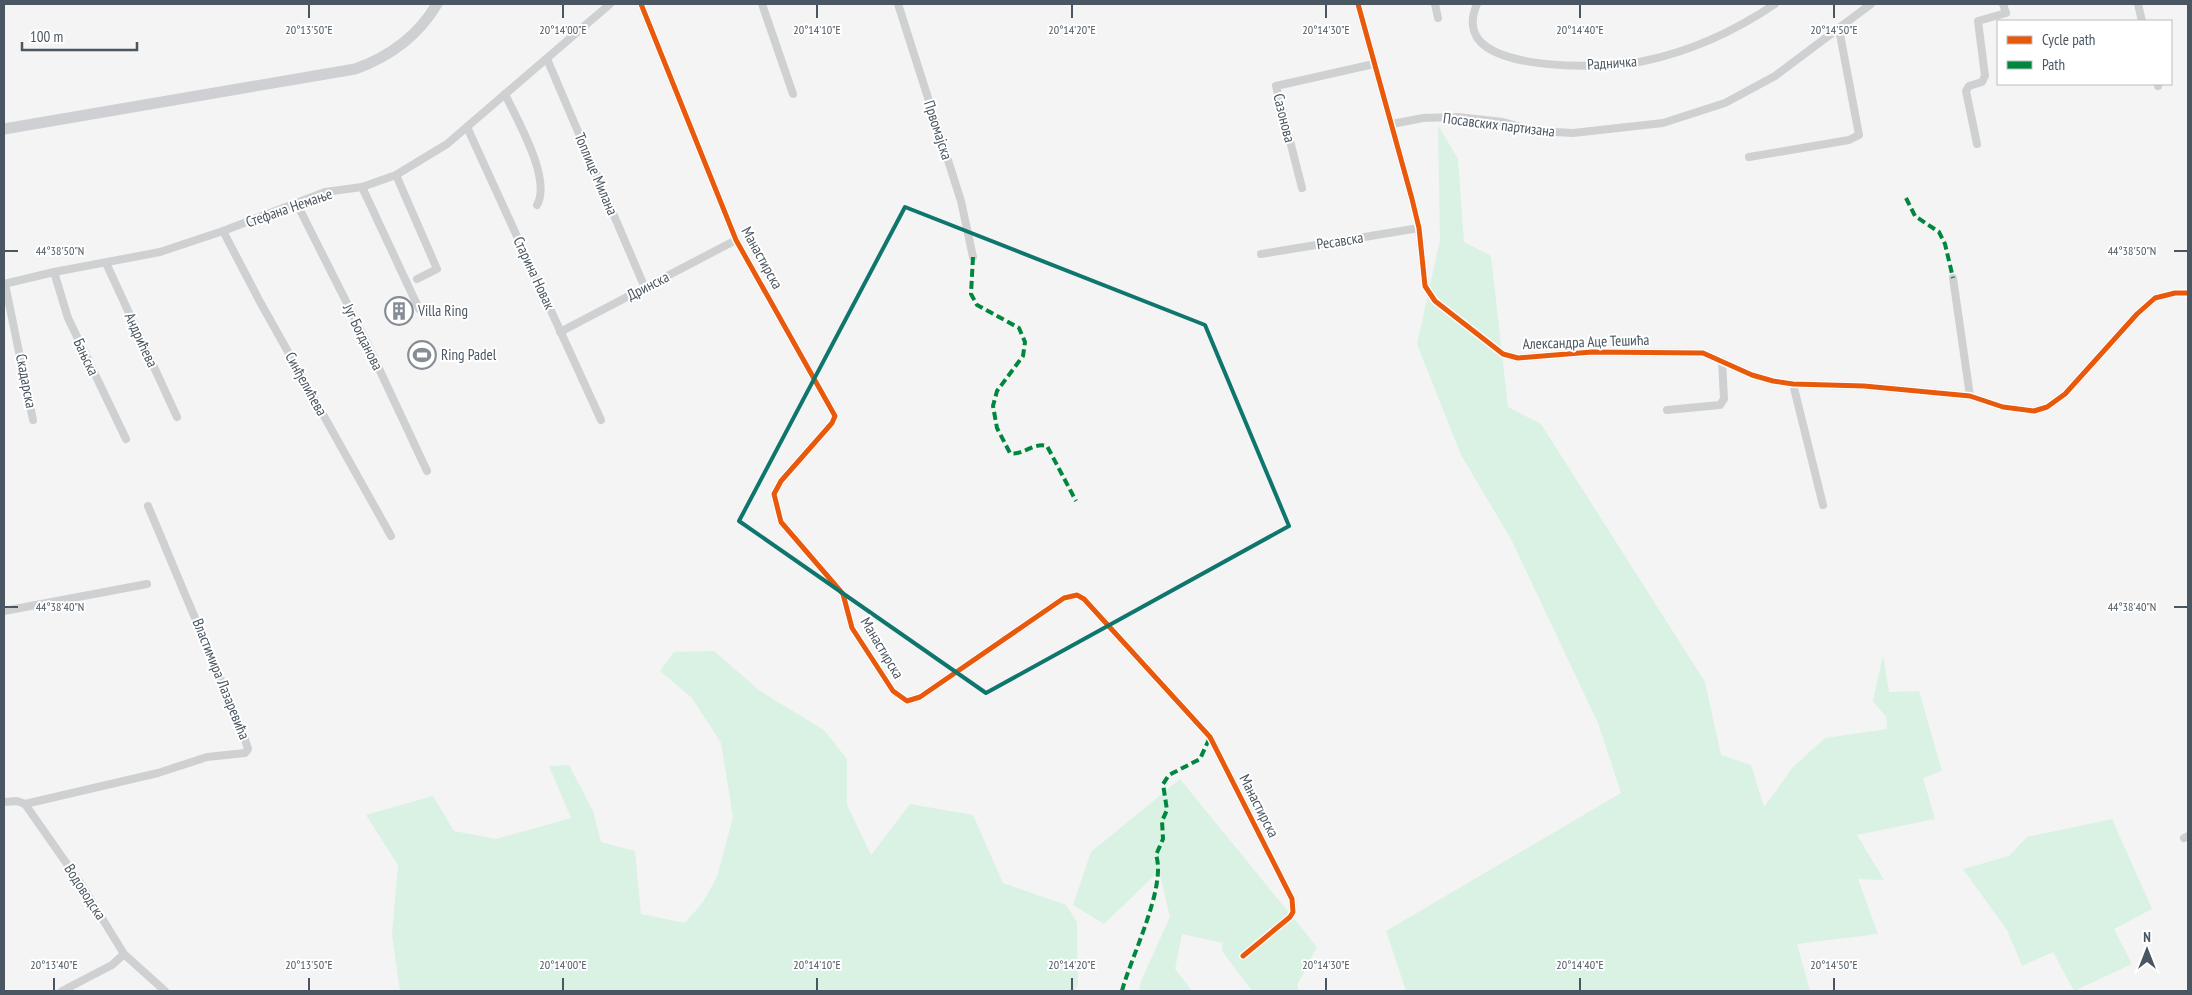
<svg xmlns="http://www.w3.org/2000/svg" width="2192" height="995" font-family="'PT Sans Narrow',sans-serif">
<rect width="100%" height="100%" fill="#f4f4f4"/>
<g fill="#d9f2e3">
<polygon points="1438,125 1458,159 1464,242 1491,256 1508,407 1541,424 1705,682 1721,755 1751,765 1764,807 1793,767 1825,738 1887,729 1886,717 1873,701 1883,655 1889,692 1919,691 1942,771 1923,778 1935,819 1857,835 1884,880 1858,879 1878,934 1797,944 1810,991 1406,991 1386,931 1621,793 1598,723 1511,539 1461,455 1417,344 1440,240"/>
<polygon points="714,651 760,691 824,730 847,759 847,805 871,855 910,804 973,815 1003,883 1066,905 1077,922 1078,985 1074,991 400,991 392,935 398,865 366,815 433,796 454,831 496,839 571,818 549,766 569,765 593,811 601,842 635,851 641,914 685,923 703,902 717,877 733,817 721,743 692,698 660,671 674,652"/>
<polygon points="1180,779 1317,947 1297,985 1299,991 1252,991 1222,951 1223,943 1182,934 1175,969 1192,991 1139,991 1141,981 1170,917 1159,871 1104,924 1073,905 1091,852"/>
<polygon points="2112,819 2152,909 2114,929 2132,964 2074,991 2053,952 2022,966 2007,930 1963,869 2009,856 2027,837"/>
</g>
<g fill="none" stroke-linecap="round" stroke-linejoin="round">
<g stroke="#ced0d2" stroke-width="8">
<polyline points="641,4 736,240 835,416 832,423 781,481 774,494 781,522 843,594 852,628 893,691 907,701 920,697 1064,598 1077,595 1084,599 1210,737 1292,899 1293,912 1290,917 1243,956"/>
<polyline points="762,4 793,94"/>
<polyline points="898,4 961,201 973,257"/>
<polyline points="1358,4 1412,199 1419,228 1425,286 1435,301 1503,354 1518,358 1592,352 1703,353 1752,375 1773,381 1793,384 1864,386 1970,396 2003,407 2034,411 2047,407 2065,394 2137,314 2155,298 2175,293 2188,293"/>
<polyline points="1435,4 1438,18"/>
<path d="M 1477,4 C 1474,11 1472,19 1473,26 C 1478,74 1611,68 1644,61 C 1692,51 1735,31 1775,4"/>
<polyline points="2138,4 2142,21"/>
<polyline points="547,59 645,288"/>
<polyline points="2158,84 2158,86"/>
<path d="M 505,94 C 517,120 552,179 537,205"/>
<polyline points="1392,124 1423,118 1457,117 1503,122 1536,131 1573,133 1663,123 1725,103 1775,76 1871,4"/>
<polyline points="467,127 601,420"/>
<polyline points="1977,144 1966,91 1969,86 1982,82 1985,76 1978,21 2006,13 2003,4"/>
<polyline points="1749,157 1849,140 1859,135 1839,29"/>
<polyline points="396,175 437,269 417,279"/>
<polyline points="362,187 419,309"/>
<polyline points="1302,188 1276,86 1374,64"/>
<polyline points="297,204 366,341 427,471"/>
<polyline points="223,231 259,300 391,536"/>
<polyline points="1261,254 1419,228"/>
<polyline points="106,263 177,417"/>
<polyline points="54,272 68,318 126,439"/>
<polyline points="1953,278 1970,396"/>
<polyline points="4,284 54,272 160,252 223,231 325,192 362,187 396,175 447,144 610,4"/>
<polyline points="5,284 33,420"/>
<polyline points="560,332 736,240"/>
<polyline points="1793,384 1823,505"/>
<polyline points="1667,410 1720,405 1724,399 1722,361"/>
<polyline points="4,611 147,584"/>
<polyline points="4,802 17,801 25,804 81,884 124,954 165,991"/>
<polyline points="25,804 158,773 207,757 245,753 248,749 242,730 148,506"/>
<polyline points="2184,838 2188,836"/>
<polyline points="62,991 112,965 124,954"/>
</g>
<path stroke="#ced0d4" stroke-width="11" d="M 4,129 L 355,69 C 389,57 418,36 437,4"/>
<g stroke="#00873e" stroke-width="4" stroke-dasharray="8 4" stroke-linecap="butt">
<polyline points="1906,198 1915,216 1939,232 1945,244 1953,278"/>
<path d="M 973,257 L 971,294 L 977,305 L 1019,328 L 1025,342 L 1023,356 L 997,391 L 993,406 L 997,428 L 1010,453 C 1023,456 1033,442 1047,446 L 1076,501"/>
<path d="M 1122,991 C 1130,959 1167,887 1156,855 L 1163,839 L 1162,821 L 1167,810 L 1163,784 L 1169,775 L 1200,759 L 1210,737"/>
</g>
<defs>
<g id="cycleway">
<polyline points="641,4 736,240 835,416 832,423 781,481 774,494 781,522 843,594 852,628 893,691 907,701 920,697 1064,598 1077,595 1084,599 1210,737 1292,899 1293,912 1290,917 1243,956"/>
<polyline points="1358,4 1412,199 1419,228 1425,286 1435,301 1503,354 1518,358 1592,352 1703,353 1752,375 1773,381 1793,384 1864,386 1970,396 2003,407 2034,411 2047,407 2065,394 2137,314 2155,298 2175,293 2188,293"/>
</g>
</defs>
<use href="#cycleway" stroke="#fff" stroke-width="8"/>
<use href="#cycleway" stroke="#e8590c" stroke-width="5"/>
</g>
<path fill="none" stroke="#0f766e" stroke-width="4" stroke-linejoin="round" d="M 905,207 L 1205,325 L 1289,526 L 986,693 L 739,521 Z"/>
<path fill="none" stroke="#4a5661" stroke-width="2" d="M 309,5 L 309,18M 563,5 L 563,18M 817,5 L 817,18M 1072,5 L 1072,18M 1326,5 L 1326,18M 1580,5 L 1580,18M 1834,5 L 1834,18M 5,251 L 18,251M 2174,251 L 2187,251M 5,607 L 18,607M 2174,607 L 2187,607M 54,978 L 54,990M 309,978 L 309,990M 563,978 L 563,990M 817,978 L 817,990M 1072,978 L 1072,990M 1326,978 L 1326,990M 1580,978 L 1580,990M 1834,978 L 1834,990"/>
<defs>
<symbol id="building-ring" viewBox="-11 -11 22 22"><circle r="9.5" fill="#fff" stroke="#868d94" stroke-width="1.5"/><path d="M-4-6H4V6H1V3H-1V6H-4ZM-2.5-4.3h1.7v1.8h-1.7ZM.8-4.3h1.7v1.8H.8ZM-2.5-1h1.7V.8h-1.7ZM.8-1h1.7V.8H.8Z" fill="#868d94"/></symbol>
<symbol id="stadium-ring" viewBox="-11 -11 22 22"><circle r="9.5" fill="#fff" stroke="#868d94" stroke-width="1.5"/><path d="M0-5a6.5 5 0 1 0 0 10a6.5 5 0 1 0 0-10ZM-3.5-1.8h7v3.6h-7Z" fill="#868d94"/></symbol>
</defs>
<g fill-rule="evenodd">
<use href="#building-ring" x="383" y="295" width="32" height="32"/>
<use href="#stadium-ring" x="406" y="339" width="32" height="32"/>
</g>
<g text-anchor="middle" stroke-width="4" stroke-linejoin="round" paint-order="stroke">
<g font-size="15" fill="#4a5661" stroke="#fff">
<text transform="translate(1612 63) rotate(-4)" y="5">Радничка</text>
<text transform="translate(1284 118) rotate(76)" y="5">Сазонова</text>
<text transform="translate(1499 125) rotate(7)" y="5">Посавских партизана</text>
<text transform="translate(938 130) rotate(72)" y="5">Првомајска</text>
<text transform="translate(596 174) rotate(67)" y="5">Топлице Милана</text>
<text transform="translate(289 208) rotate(-19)" y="5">Стефана Немање</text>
<text transform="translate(1340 241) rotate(-9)" y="5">Ресавска</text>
<text transform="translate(762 258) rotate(61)" y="5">Манастирска</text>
<text transform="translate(534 273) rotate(65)" y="5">Старина Новак</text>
<text transform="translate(648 286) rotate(-27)" y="5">Дринска</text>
<text transform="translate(363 337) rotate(64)" y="5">Југ Богданова</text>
<text transform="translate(141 340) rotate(65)" y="5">Андрићева</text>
<text transform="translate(1586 342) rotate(-2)" y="5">Александра Аце Тешића</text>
<text transform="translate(86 357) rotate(65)" y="5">Бањска</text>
<text transform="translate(26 381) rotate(79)" y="5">Скадарска</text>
<text transform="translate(306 384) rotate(61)" y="5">Синђелићева</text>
<text transform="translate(882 648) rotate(59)" y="5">Манастирска</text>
<text transform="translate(221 679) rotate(68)" y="5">Властимира Лазаревића</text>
<text transform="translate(1259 806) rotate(63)" y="5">Манастирска</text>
<text transform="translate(85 892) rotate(57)" y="5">Водоводска</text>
</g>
<g font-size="15" fill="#4a5661" stroke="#fff" text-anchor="start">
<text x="418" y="316">Villa Ring</text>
<text x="441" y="360">Ring Padel</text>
</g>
</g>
<g font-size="12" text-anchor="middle" fill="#4a5661" stroke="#fff" stroke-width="4" stroke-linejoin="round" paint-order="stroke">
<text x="309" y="34">20°13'50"E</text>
<text x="563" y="34">20°14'00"E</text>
<text x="817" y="34">20°14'10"E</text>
<text x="1072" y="34">20°14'20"E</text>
<text x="1326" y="34">20°14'30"E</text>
<text x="1580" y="34">20°14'40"E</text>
<text x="1834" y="34">20°14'50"E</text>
<text x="60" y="255">44°38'50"N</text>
<text x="2132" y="255">44°38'50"N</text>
<text x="60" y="611">44°38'40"N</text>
<text x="2132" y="611">44°38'40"N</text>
<text x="54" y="969">20°13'40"E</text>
<text x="309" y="969">20°13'50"E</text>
<text x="563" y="969">20°14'00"E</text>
<text x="817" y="969">20°14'10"E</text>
<text x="1072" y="969">20°14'20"E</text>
<text x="1326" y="969">20°14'30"E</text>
<text x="1580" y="969">20°14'40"E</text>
<text x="1834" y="969">20°14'50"E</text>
</g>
<rect width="2192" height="995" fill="none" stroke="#4a5661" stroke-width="10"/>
<rect x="1997" y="20" width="175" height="65" fill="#ffffff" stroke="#b7bbc0"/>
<rect x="2007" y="36" width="25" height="8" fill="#e8590c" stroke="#b7bbc0"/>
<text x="2042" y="45" font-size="15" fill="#4a5661">Cycle path</text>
<rect x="2007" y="61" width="25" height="8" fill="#00873e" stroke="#b7bbc0"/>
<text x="2042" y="70" font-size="15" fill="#4a5661">Path</text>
<g transform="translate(2147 950)" stroke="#ffffff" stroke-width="4" paint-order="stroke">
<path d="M0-4L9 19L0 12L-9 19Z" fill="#4a5661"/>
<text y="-8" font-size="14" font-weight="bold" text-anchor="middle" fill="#4a5661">N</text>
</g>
<path d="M22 42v8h115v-8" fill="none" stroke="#4a5661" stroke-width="2.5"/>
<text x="30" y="42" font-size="15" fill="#4a5661" stroke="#ffffff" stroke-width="4" paint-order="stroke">100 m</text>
</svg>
